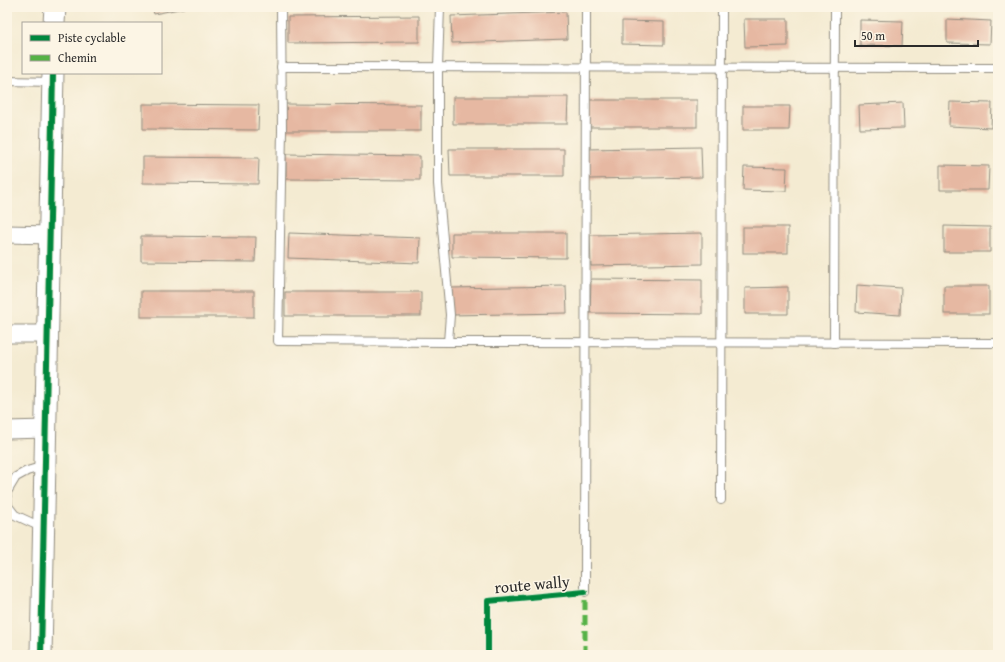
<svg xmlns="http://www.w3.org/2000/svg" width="1005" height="662" font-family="'Gentium Book Plus',serif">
<rect width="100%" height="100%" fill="#fcf5e5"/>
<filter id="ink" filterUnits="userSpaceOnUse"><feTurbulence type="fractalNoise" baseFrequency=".025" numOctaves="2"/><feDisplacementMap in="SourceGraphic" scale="8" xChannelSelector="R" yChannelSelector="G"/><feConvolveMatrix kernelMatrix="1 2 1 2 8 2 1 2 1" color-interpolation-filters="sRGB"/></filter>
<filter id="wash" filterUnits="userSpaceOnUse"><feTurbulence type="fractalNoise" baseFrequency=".012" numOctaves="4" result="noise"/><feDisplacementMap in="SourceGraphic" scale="16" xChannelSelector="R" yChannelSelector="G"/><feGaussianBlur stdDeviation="0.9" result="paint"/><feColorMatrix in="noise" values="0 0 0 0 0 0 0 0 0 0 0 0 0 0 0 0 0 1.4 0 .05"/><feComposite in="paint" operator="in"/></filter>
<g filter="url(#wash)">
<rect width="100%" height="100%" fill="#f4ebd2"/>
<g id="blocks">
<g fill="#e6b8a2">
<polygon points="152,7 184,7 184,8 154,14"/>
<polygon points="566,12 567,39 452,43 451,16"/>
<polygon points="419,16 419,42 288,43 288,17"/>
<polygon points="744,19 788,19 788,46 745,47"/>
<polygon points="947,19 991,21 990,44 947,43"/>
<polygon points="860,20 903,21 902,46 860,45"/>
<polygon points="622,21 664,22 664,45 622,44"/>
<polygon points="453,97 568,97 567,124 453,124"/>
<rect x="583" y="100" width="114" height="27"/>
<polygon points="950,102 992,103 991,128 949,126"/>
<polygon points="903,103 904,128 860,129 859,105"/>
<polygon points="143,104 259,105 258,130 143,129"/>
<polygon points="282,104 421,105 421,131 282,131"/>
<polygon points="743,106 790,106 789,130 743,130"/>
<polygon points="701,147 702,177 588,179 587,149"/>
<polygon points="449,149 564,149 564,176 450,176"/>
<polygon points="286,154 420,156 420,180 286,179"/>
<polygon points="143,157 259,158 258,184 143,183"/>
<polygon points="940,165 989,166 988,190 940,190"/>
<polygon points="744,167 787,168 786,191 743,190"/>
<polygon points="944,226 990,227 990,252 944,252"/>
<rect x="743" y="227" width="45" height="26"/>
<polygon points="289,233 420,238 419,263 288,258"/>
<polygon points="452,233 566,233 566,258 452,257"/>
<polygon points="702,233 702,264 591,266 590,235"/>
<polygon points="141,236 256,237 255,262 141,261"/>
<polygon points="591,279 702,280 702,314 590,313"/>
<polygon points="857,285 901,288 900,315 856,312"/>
<polygon points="566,286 567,313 450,315 450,288"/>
<rect x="944" y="286" width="45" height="28"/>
<polygon points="788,287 788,314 745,314 745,288"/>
<rect x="141" y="291" width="113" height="26"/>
<rect x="285" y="292" width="136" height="24"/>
</g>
</g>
</g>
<g filter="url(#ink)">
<use href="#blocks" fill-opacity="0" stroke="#908b7e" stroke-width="1"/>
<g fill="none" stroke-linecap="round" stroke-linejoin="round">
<defs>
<g id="service">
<polyline points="281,7 282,131 278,341 448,342 998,343"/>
<polyline points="440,7 438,67 438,184 450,315 448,342"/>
<polyline points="281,67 998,68"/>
<polyline points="7,81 52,82"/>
<polyline points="834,343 835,7"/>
<polyline points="7,492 16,477 27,471 44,466"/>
<polyline points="7,497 8,506 15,515 43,528"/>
<polyline points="721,500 722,7"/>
<polyline points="585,592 586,7"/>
</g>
<g id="minor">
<polyline points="7,234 50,235"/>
<polyline points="7,334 48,334"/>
<polyline points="7,430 46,429"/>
</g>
<g id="tertiary">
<polyline points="54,23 55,7"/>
<polyline points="41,655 53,73"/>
</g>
</defs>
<use href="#service" stroke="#908b7e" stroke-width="10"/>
<use href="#minor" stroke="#908b7e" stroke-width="19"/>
<use href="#tertiary" stroke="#908b7e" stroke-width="23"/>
<polyline stroke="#908b7e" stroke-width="2.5" stroke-dasharray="3 3" stroke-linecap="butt" points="488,655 488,601 574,593"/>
<use href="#service" stroke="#fff" stroke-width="8"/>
<use href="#minor" stroke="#fff" stroke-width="17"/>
<use href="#tertiary" stroke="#fff" stroke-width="21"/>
<polyline stroke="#56b246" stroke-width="5" stroke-dasharray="10 5" stroke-linecap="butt" points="585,655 585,592"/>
<defs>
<g id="cycleway">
<polyline points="41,655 53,73"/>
<polyline points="488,655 488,601 585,592"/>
</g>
</defs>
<use href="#cycleway" stroke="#fcf5e5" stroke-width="8"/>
<use href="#cycleway" stroke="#00873e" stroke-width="6"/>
</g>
</g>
<g text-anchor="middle" stroke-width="3" stroke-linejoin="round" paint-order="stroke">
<g font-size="16" fill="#2b2b2b" stroke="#fcf5e5">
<text transform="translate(532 584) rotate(-5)" y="6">route wally</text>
</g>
</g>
<rect width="1005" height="662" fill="none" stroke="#fcf5e5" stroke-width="24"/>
<rect x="22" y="22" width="140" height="52" fill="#fcf5e5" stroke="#a8a49b"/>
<rect x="30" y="35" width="20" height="6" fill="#00873e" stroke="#a8a49b"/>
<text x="58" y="42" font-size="12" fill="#2b2b2b">Piste cyclable</text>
<rect x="30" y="55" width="20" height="6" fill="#56b246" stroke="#a8a49b"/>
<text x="58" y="62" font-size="12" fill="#2b2b2b">Chemin</text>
<path d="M855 40v6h123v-6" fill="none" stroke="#2b2b2b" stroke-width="2"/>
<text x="861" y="40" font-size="12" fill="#2b2b2b" stroke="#fcf5e5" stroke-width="3" paint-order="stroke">50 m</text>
</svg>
